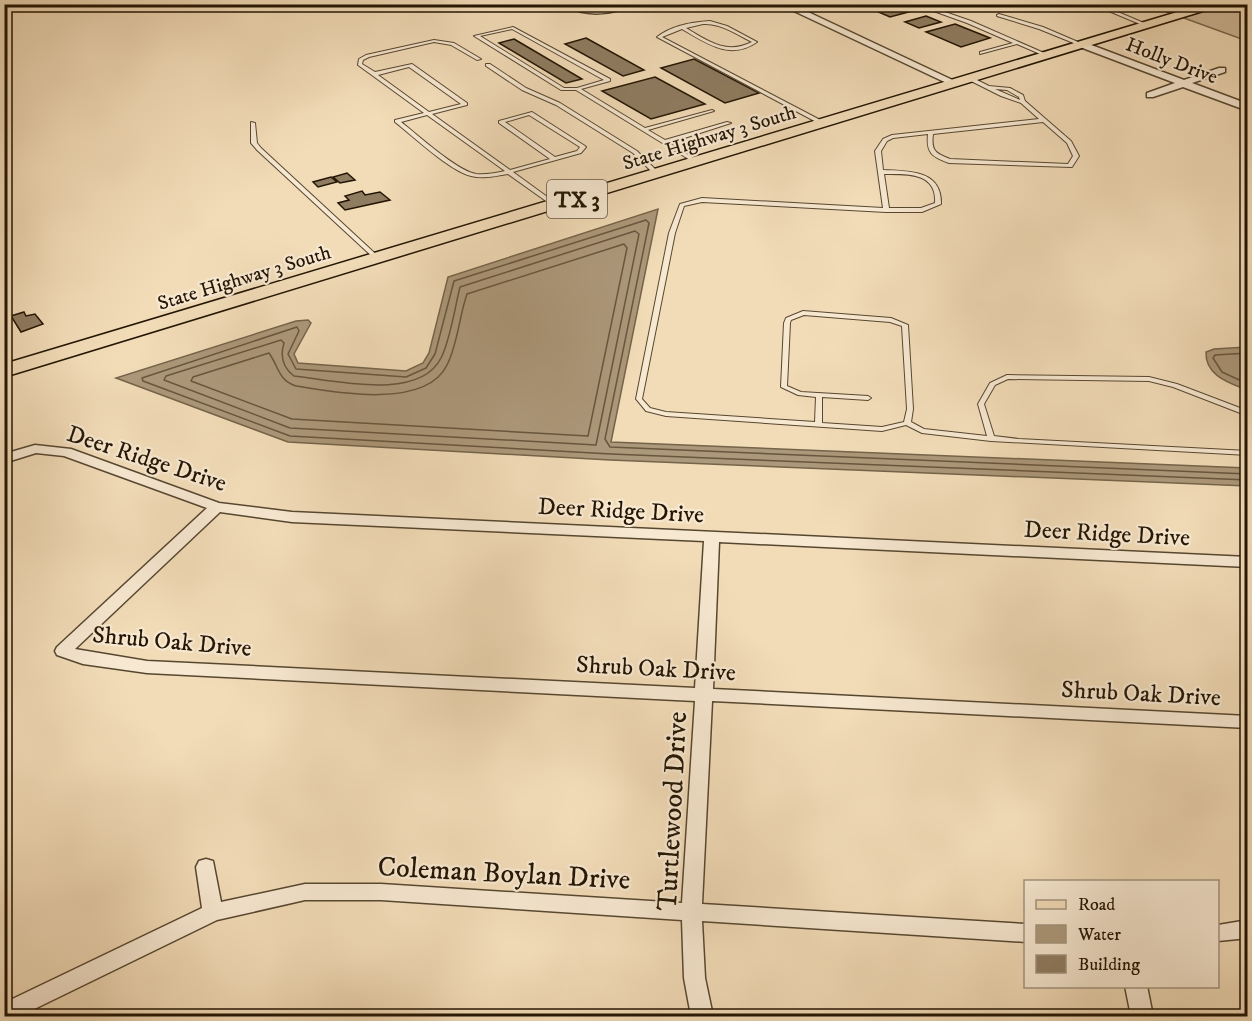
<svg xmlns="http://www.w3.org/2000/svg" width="1252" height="1021" font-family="'IM FELL DW Pica',serif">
<rect width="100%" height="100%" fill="#f2dcb8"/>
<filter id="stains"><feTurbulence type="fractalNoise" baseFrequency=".00333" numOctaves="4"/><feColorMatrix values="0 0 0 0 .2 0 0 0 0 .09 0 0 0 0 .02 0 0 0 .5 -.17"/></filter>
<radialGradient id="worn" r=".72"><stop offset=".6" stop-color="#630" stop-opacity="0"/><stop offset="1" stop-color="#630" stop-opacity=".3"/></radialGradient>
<polygon fill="#cfba99" stroke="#79684e" stroke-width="1.5" points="1148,5 1247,5 1247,41"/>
<g fill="#ac987a" stroke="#75644a" stroke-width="1.5">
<polygon points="658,209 611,442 1247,468 1247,486 610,460 288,442 116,378 296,321 308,320 311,323 294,354 298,363 406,371 423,363 429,353 448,277"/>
<path d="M 1247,347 L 1247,390 C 1230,383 1205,376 1206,352 L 1214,349 Z"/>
</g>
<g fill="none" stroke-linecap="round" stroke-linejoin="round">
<g stroke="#68563e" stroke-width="1.5">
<path d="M 635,231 L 639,234 L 596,445 L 290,428 L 164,380 L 166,376 L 281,340 L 284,343 C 280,356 282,367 294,376 C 333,380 419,402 441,358 C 450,341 455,307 460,287 Z"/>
<path d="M 624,244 L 627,248 L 588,436 L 292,419 L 191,381 L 193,377 L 269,353 C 279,367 278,380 296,386 C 336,393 426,409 447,365 C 458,343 459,317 467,294 Z"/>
<polyline points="1248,353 1215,355 1213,358 1222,372 1248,384"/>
<polyline points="1248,474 610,447 605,439 649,223 646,220 454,281 435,354 426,368 406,377 296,369 288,354 299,331 297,327 142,378 143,381 290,436 611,454 1248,480"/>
</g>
</g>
<g fill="#8f7c61" stroke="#231503" stroke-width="1.5">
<polygon points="860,4 895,4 912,11 890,17"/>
<polygon points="926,16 941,22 919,28 905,22"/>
<polygon points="955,24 990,38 961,47 926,32"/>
<polygon points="586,38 644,70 623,76 565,44"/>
<polygon points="514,39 582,79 566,83 499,43"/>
<polygon points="694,59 759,93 725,103 661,68"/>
<polygon points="655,77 705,104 651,119 602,91"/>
<polygon points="347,173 355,180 340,183 333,177"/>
<polygon points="331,177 337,182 318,187 313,182"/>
<polygon points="362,191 365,195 380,192 390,200 345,210 338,203 349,200 345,196"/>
<polygon points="24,312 26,316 35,314 43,324 21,332 11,316"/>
</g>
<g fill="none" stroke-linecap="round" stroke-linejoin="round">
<defs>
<g id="service">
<polygon points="914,4 922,4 971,21 1051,56 1047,57 1017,44 980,54 980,52 1013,43 967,23"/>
<polygon points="1092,4 1099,4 1151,26 1147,27"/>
<polygon points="999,14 1043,27 1085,45 1081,46 1039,29 997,16 997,15"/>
<path d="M 710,21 L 727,26 L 757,42 C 730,61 706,43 682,29 L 662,37 L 826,123 L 826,125 L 822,125 L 657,37 C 671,26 692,22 710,21 ZM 703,24 C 721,23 736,34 752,42 C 726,55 708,41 686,28 Z"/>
<path d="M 513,27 L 610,79 L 610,81 L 581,89 L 645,128 L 712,110 L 714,111 L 648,130 L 665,140 L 727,122 L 731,123 L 669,143 L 700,162 L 695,163 L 576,90 L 561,90 L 474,36 ZM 512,29 L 604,80 L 577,88 L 564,88 L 480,36 Z"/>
<path d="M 434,40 L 454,43 L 481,59 L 477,60 L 451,45 L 434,42 L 369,57 L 363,60 L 362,64 L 375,72 L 412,64 L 467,103 L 467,105 L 432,114 L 510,170 L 550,159 L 499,123 L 499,121 L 532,112 L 585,146 L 586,147 L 581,153 L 513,172 L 557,204 L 557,206 L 553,206 L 508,174 C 496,176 483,179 471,176 C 450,171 413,136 395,122 L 395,120 L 424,113 L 358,65 L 359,59 L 366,55 ZM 409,67 L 461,104 L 429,112 L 378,75 ZM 427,115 L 505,171 C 496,173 485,175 476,174 C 457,171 418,135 401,122 ZM 529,115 L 580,147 L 577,151 L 555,157 L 505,122 Z"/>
<polygon points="486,64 490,64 526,88 560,103 637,151 660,174 655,175 633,153 556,105 522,90 486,66"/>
<path d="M 969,78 L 973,78 L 989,86 L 1010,88 L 1023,95 L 1025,101 L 1071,141 L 1079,156 L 1072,167 L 949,163 C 932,157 926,153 928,134 L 893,138 L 887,141 L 881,151 L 883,170 C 909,171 942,170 941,204 L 922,212 L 886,212 L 702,202 L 684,206 L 675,233 L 642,399 L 650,408 L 666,412 L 815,422 L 816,397 L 798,395 L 781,387 L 784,323 L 786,318 L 803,311 L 891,318 L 908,325 L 913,409 L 911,422 L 924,429 L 987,436 L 978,404 L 990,383 L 1007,375 L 1149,377 L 1177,384 L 1248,411 L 1248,416 L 1173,387 L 1149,381 L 1008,379 L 995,385 L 984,404 L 994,436 L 1019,439 L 1248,451 L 1248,455 L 991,441 L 922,433 L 906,425 L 882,431 L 666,416 L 646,411 L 637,400 L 636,399 L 669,233 L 680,204 L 702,198 L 883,208 L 875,151 L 883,139 L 892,135 L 1039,119 L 1021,103 L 1001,96 L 969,80 ZM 995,89 L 1007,90 L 1019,97 L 1020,100 ZM 1043,122 L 1067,143 L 1073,156 L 1068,164 L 950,159 C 935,153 931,151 933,134 ZM 884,174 C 907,174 937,172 935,203 L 921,208 L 889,208 ZM 804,315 L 890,322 L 902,326 L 907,409 L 904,422 L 882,427 L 822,423 L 822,397 L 868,400 L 871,398 L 868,396 L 801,392 L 787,386 L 790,323 L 791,320 Z"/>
<polygon points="251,122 255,123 257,143 261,148 380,258 380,260 376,260 257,150 251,143"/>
</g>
<g id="minor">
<path d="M 564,4 L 591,9 L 634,4 C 614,15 584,18 564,4 Z"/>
<polygon points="779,4 791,4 961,84 953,86"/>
<polygon points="1080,43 1086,43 1184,80 1219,68 1225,68 1225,72 1192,83 1248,104 1248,111 1183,87 1153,97 1147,97 1147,93 1175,83 1080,47"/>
<path d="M 35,445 L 71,449 L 219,503 L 292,512 L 1248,557 L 1248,567 L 719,542 L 713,689 L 1248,716 L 1248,728 L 712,701 L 702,904 L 1026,924 L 1026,942 L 702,921 L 705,978 L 713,1016 L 691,1016 L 684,978 L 682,920 L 381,900 L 305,900 L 217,920 L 20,1016 L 4,1016 L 4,1003 L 202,908 L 196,867 L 199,861 L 206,859 L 213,861 L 221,902 L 305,884 L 381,884 L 682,903 L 695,701 L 147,673 L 83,664 L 57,655 L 55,651 L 57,647 L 207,508 L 64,456 L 36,453 L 4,463 L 4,454 ZM 220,512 L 292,522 L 704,541 L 695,688 L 147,661 L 75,649 Z"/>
<polygon points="1248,920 1248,938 1218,941 1218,925"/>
<polygon points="1125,986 1147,986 1153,1016 1131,1016"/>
</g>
<polygon id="primary" points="1204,4 1226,4 4,377 4,364"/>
</defs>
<use href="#service" stroke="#574730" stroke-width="2"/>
<use href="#minor" stroke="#574730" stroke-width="3"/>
<use href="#primary" stroke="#231503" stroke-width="3"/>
<use href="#service" fill="#f7e8d1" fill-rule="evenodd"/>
<use href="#minor" fill="#f7e8d1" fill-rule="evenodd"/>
<use href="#primary" fill="#f2dcb8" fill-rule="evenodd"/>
<polyline stroke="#231503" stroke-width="3" stroke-dasharray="7 7" stroke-linecap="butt" points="4,13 48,4"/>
</g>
<g text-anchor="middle" stroke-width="4.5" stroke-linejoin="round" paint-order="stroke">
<g font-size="20" fill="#231503" stroke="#f7e8d1">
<text transform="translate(1172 60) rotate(21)" y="7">Holly Drive</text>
<text transform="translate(709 137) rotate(-17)" y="7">State Highway 3 South</text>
<text transform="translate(244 277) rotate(-17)" y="7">State Highway 3 South</text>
</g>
<rect fill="#f7e8d1" stroke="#635441" stroke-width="1.5" x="547" y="180" width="60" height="38" rx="4.5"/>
<g font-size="22" font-weight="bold" fill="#231503">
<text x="577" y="207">TX 3</text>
</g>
<g font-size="24" fill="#231503" stroke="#f7e8d1">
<text transform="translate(147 458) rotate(18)" y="8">Deer Ridge Drive</text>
<text transform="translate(621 510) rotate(3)" y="8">Deer Ridge Drive</text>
<text transform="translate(1107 533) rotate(3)" y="8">Deer Ridge Drive</text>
<text transform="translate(172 641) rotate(5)" y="8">Shrub Oak Drive</text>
<text transform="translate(656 668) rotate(3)" y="8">Shrub Oak Drive</text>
<text transform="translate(1141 693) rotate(3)" y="8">Shrub Oak Drive</text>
</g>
<g font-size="28" fill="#231503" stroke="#f7e8d1">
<text transform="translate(671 811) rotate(-87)" y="10">Turtlewood Drive</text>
<text transform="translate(504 872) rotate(3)" y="10">Coleman Boylan Drive</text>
</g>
</g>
<rect width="1252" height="1021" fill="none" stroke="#f2dcb8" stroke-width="24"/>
<rect x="6" y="6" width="1240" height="1009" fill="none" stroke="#231503" stroke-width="3"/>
<rect x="12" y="12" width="1228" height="997" fill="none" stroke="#231503" stroke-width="1.5"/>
<rect x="1024" y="880" width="195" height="108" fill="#f7e8d1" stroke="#a2947f" stroke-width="1.5"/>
<rect x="1036" y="900" width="30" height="9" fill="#f2dcb8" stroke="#a2947f" stroke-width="1.5"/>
<text x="1078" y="910" font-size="18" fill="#231503">Road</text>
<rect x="1036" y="925" width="30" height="18" fill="#ac987a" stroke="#a2947f" stroke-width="1.5"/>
<text x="1078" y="940" font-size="18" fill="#231503">Water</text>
<rect x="1036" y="955" width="30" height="18" fill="#8f7c61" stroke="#a2947f" stroke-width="1.5"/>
<text x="1078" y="970" font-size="18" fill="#231503">Building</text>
<rect width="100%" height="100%" filter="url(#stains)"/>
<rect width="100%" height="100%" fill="url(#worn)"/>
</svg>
